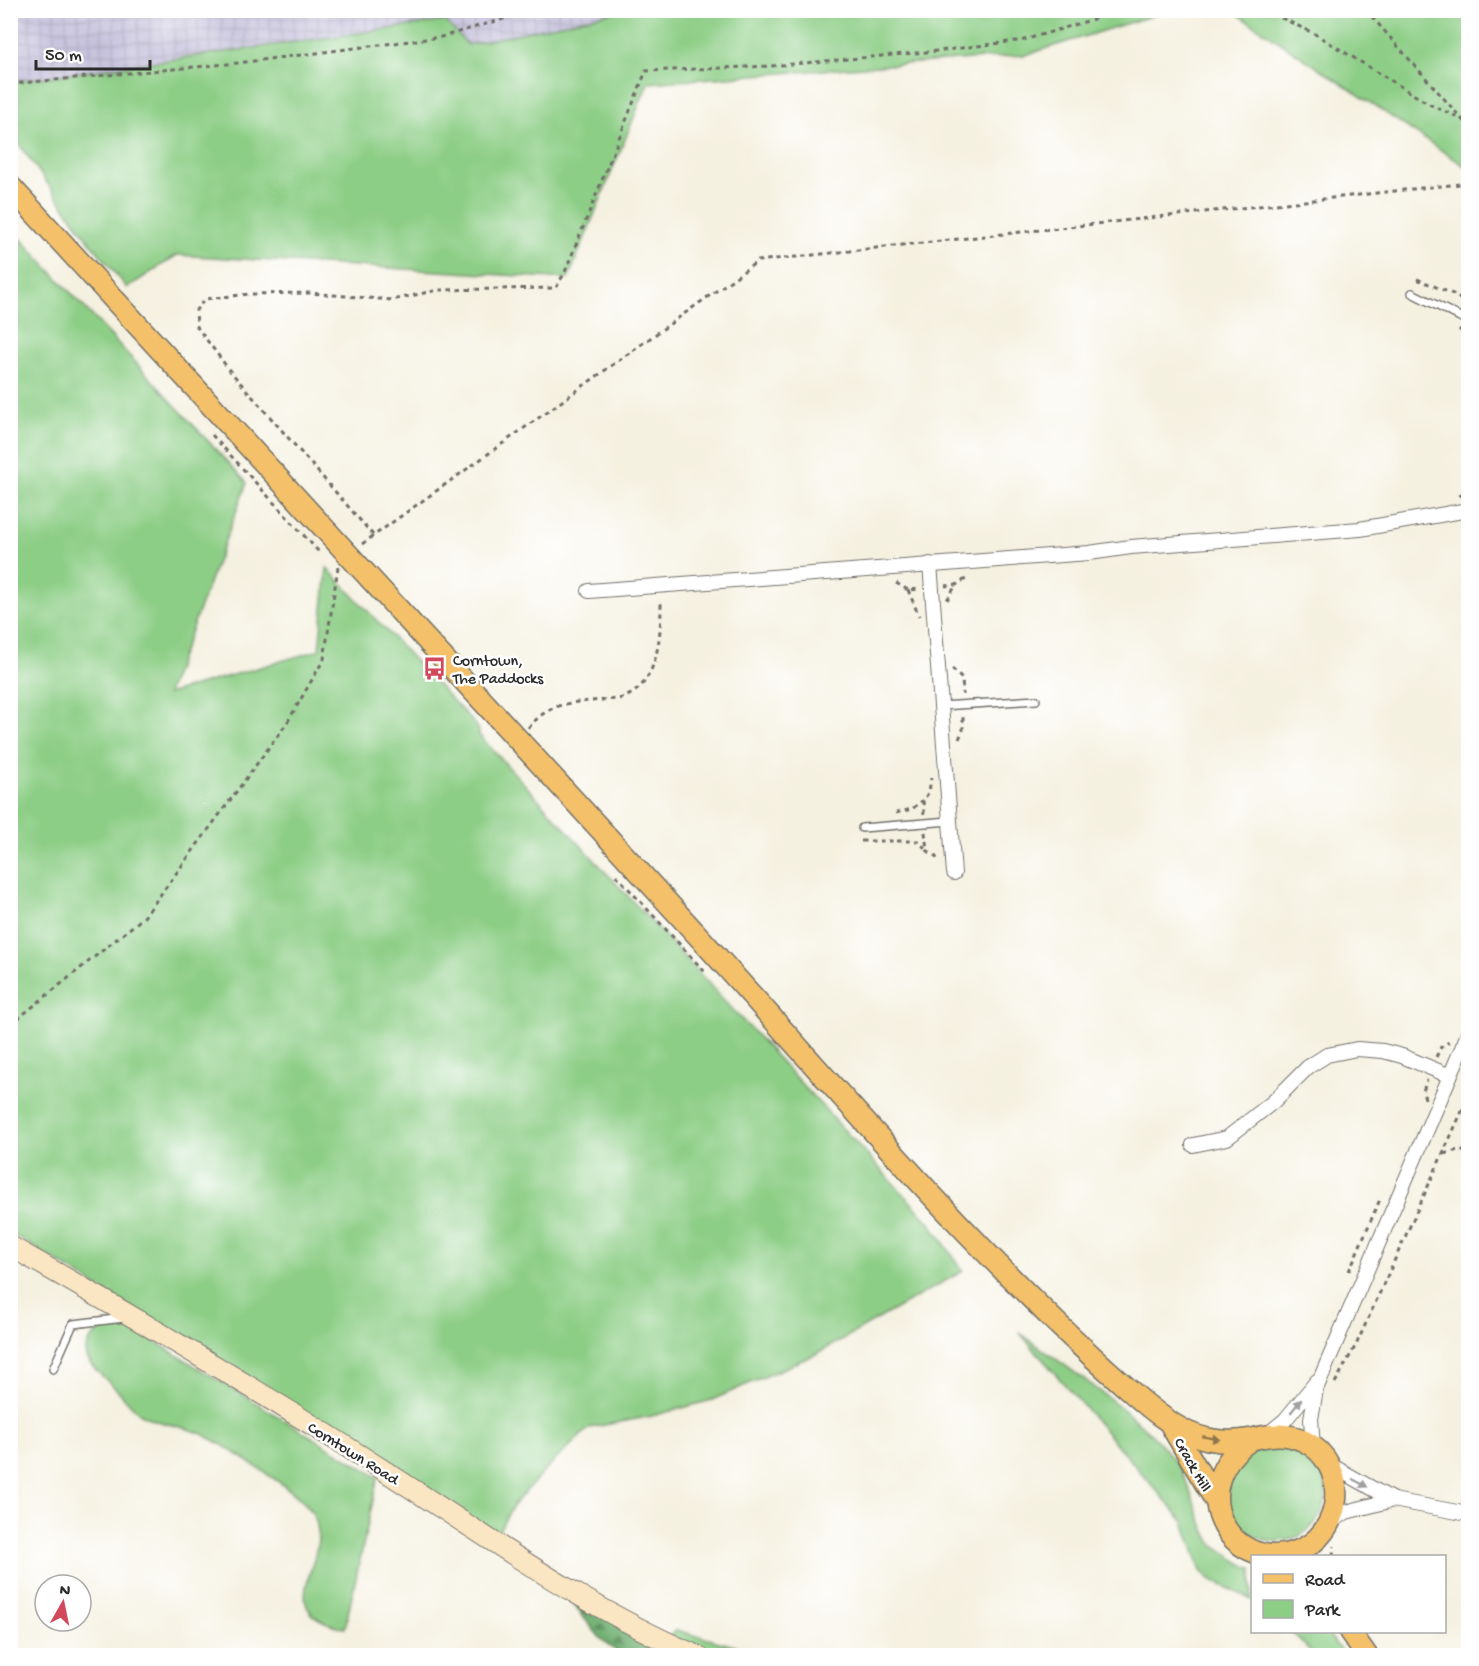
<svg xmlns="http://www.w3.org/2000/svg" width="1479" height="1666" font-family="'Gochi Hand',sans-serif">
<defs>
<pattern id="industrial-grid" width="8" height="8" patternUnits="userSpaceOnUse" patternTransform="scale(1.5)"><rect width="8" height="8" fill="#c5c0db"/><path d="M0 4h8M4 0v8" fill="none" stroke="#a9a5bc"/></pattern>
<pattern id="forest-firs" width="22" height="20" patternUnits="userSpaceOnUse" patternTransform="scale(1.5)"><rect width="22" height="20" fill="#72b173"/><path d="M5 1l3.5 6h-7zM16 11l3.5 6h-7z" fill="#5e905f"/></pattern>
</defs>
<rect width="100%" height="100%" fill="#fff"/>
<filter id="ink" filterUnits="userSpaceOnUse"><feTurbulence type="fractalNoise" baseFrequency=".0167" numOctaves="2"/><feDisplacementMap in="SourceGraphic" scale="12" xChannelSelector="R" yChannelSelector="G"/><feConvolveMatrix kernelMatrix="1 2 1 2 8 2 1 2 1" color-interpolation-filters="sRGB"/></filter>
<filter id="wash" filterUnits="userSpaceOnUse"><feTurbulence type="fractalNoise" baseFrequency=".008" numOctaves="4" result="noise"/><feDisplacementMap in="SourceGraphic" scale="24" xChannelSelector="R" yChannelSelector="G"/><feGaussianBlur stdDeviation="1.35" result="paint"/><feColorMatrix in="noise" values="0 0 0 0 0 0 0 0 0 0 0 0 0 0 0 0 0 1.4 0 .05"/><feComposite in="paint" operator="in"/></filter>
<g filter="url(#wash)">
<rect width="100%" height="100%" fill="#f5f1e1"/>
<polygon fill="url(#industrial-grid)" points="10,11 619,11 468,45 195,55 11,82"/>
<g fill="#8dce86" stroke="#5c7c58" stroke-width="1.5">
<polygon points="619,11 1167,11 1025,55 648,83 568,279 177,255 127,288 86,237 11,133 11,82 445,21 468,45"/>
<polygon points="1233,11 1468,11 1468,168"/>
<polygon points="10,227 247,483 167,694 319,650 327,568 477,726 479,735 931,1224 963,1271 818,1353 712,1400 652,1416 589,1428 550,1465 514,1504 496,1535 11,1233"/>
<path d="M 106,1327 L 129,1328 L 144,1335 L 378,1477 L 345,1628 C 263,1612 337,1559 313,1514 C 305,1499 278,1481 264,1472 C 245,1459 223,1444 202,1434 C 183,1425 158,1425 141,1414 C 131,1408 124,1396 115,1388 C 93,1367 67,1350 106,1327 Z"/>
<path d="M 1019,1332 C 1065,1367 1153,1422 1181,1471 C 1193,1493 1199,1523 1212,1543 C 1216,1548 1243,1565 1252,1569 L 1252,1600 L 1210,1579 L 1201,1571 L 1184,1522 Z"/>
<circle cx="1277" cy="1492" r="49"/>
<polygon points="676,1630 767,1655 714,1655 670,1637"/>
<polygon points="1292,1632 1327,1632 1344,1655 1314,1655"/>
</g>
<polygon fill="url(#forest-firs)" stroke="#4e6e4f" stroke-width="1.5" points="570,1601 686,1655 621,1655 601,1639"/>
</g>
<g filter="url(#ink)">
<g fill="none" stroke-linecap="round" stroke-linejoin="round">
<defs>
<g id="lane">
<polyline points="1412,293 1468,321"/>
<polyline points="941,706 1036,700"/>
<polyline points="862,828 950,821"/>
<polyline points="53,1369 73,1324 124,1318"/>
</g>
<g id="street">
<polyline points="930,564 954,873"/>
<polyline points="589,591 1089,553 1131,547 1360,529 1468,510"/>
<polyline points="1450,1076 1468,1034"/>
<polyline points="1193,1145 1227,1138 1273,1102 1308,1067 1327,1055 1357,1049 1383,1051 1402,1056 1450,1076 1316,1389 1311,1419 1313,1447"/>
<polyline points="1268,1434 1285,1420 1317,1381"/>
<polyline points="1329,1464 1393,1500 1468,1514"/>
<polyline points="1330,1523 1346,1512 1393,1500"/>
</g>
<path id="secondary" d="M 10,1246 C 136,1318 261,1391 383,1470 C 485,1535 585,1608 698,1656"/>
<g id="primary">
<path d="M 10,186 C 233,429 456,672 679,915 C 829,1078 968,1249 1135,1395 C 1171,1426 1201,1449 1252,1439 C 1271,1435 1285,1432 1304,1441 C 1351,1464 1344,1536 1295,1552 C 1228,1574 1181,1485 1252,1439"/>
<polyline points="1172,1427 1216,1501"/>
<polyline points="1350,1632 1367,1656"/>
</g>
</defs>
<use href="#lane" stroke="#72706b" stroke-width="10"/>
<use href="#street" stroke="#72706b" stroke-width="16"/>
<use href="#secondary" stroke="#72706b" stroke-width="22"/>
<use href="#primary" stroke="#72706b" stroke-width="24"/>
<g stroke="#72706b" stroke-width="3" stroke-dasharray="4.5 4.5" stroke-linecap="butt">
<polyline points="1265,10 1315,34 1429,104 1468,122"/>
<polyline points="1366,10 1468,126"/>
<polyline points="10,84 238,63 441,37 535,10"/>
<polyline points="1417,279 1455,295 1468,305"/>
<polyline points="1459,329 1468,338"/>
<polyline points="212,435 319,552"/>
<polyline points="1459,496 1468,493"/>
<polyline points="373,535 230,371 197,327 196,310 205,299 249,294 310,293 392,300 438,290 556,288 565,272 646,71 770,66 938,51 1024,40 1124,10"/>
<polyline points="362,544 758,261 1468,183"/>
<polyline points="896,583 908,590 920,589"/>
<polyline points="945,586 956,585 969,577"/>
<polyline points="908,590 919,616"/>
<polyline points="947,600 956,585"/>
<polyline points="952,669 962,679 963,695"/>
<path d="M 528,728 C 551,701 570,703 603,700 C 609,699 617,700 622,698 C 660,686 661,631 661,600"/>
<polyline points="959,739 963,730 963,714"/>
<polyline points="896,813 912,809 923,800"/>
<polyline points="924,814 923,800 929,792 931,778"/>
<polyline points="925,832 927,850 936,857 938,863"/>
<polyline points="861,841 918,841 925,848"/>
<polyline points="616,875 705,972"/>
<polyline points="10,1025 144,917 287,723 324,659 338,567"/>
<polyline points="1436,1057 1441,1047 1449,1042"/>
<polyline points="1425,1099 1423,1091 1427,1080"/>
<polyline points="1444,1154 1458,1150 1468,1152"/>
<polyline points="1349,1271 1381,1197"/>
<polyline points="1335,1383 1357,1343 1468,1098"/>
<polyline points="1333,1556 1334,1546"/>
</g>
<use href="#lane" stroke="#fff" stroke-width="7"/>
<use href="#street" stroke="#fff" stroke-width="14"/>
<use href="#secondary" stroke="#fbe6c3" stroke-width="20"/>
<use href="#primary" stroke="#f4c16a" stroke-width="21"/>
</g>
<defs><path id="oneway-solid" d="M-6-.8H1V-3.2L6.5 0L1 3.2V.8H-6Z" transform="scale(1.5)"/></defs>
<g fill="#a0a0a0">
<use href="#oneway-solid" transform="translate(1296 1406) rotate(-51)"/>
<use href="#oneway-solid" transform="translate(1360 1483) rotate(28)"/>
</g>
<use fill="#90764a" href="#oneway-solid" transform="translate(1211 1438) rotate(10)"/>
</g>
<defs>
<symbol id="bus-bare" viewBox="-9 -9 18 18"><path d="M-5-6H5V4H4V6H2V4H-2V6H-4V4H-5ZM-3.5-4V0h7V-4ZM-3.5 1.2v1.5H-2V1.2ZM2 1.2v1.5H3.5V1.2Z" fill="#d1495b" stroke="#fff" stroke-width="2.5" paint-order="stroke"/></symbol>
</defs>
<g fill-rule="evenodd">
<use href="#bus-bare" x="418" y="652" width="33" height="33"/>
</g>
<g text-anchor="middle" stroke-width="5" stroke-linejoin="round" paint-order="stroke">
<g font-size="16" fill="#2b2b2b" stroke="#fff" text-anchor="start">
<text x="453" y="665">Corntown,<tspan x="453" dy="18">The Paddocks</tspan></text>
</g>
<g font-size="16" fill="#2b2b2b" stroke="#fff">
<text transform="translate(354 1452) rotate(32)" y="6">Corntown Road</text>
<text transform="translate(1194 1464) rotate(60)" y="6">Crack Hill</text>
</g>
</g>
<rect width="1479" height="1666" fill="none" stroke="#fff" stroke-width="36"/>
<rect x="1251" y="1555" width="195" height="78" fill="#ffffff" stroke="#aaaaaa" stroke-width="1.5"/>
<rect x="1263" y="1574" width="30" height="9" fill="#f4c16a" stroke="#aaaaaa" stroke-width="1.5"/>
<text x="1305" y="1585" font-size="18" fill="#2b2b2b">Road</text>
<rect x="1263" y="1600" width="30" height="18" fill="#8dce86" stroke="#aaaaaa" stroke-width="1.5"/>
<text x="1305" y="1615" font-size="18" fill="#2b2b2b">Park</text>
<g transform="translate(63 1603) rotate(9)"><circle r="28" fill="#ffffff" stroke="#aaaaaa" stroke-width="1.5"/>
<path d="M0-4.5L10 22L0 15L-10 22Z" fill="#d1495b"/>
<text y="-9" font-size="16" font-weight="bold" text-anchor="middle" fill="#2b2b2b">N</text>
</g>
<path d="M36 60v9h114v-9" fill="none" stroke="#2b2b2b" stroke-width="3"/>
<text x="45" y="60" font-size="18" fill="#2b2b2b" stroke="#ffffff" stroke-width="4.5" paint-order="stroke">50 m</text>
</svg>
